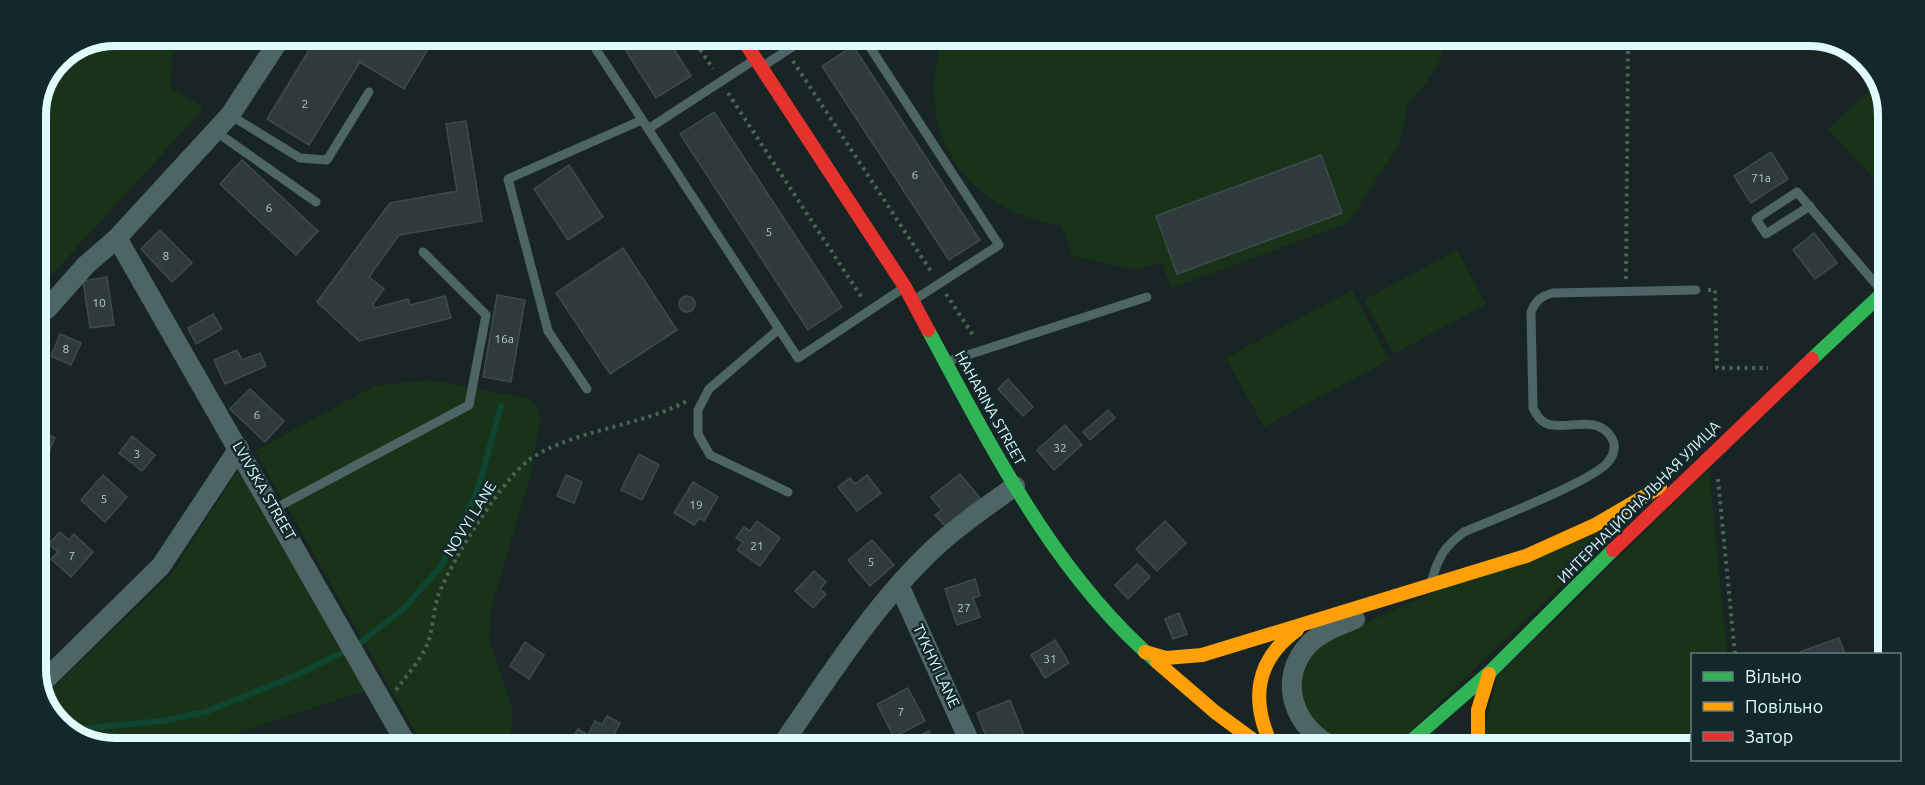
<svg xmlns="http://www.w3.org/2000/svg" width="1925" height="785" font-family="Ubuntu,sans-serif">
<rect width="100%" height="100%" fill="#192425"/>
<g fill="#183318">
<polygon points="116,36 173,36 171,88 204,108 36,292 41,239 36,170 36,111 60,59"/>
<path d="M 943,38 L 1447,39 L 1439,62 L 1425,84 L 1408,104 L 1399,145 L 1348,223 L 1172,288 L 1161,262 L 1137,270 L 1072,256 L 1061,225 C 965,211 912,132 943,38 Z"/>
<polygon points="1878,82 1889,110 1888,194 1828,129"/>
<polygon points="1457,250 1486,304 1394,354 1364,300"/>
<polygon points="1352,290 1389,360 1264,427 1226,358"/>
<polygon points="429,380 527,398 537,406 541,418 530,477 491,609 489,640 513,711 510,738 505,746 423,745 255,451 374,386"/>
<polygon points="1709,469 1727,654 1692,654 1692,749 1487,748 1484,729 1498,676"/>
<polygon points="238,470 364,691 200,745 89,744 53,718 44,697 172,573"/>
<path d="M 1646,504 L 1404,737 C 1384,739 1359,746 1339,740 C 1291,725 1290,667 1328,640 L 1434,592 Z"/>
</g>
<g fill="none" stroke-linecap="round" stroke-linejoin="round">
<polyline stroke="#0f4631" stroke-width="6" points="70,730 162,721 205,712 297,675 359,644 404,608 442,565 478,489 501,406"/>
</g>
<g fill="#2e3a3c" stroke="#3c4c4e" stroke-width="1.5">
<polygon points="317,37 420,37 431,44 404,89 360,62 309,145 267,119"/>
<polygon points="617,37 666,37 691,76 656,98"/>
<polygon points="853,46 980,240 949,260 822,66"/>
<polygon points="714,112 842,307 808,330 680,134"/>
<polygon points="466,121 482,221 399,235 369,277 384,289 373,304 375,308 408,299 410,305 445,296 451,318 359,341 317,302 390,203 457,191 446,124"/>
<polygon points="1771,152 1788,179 1751,203 1734,176"/>
<polygon points="1321,155 1342,213 1177,274 1156,216"/>
<polygon points="242,160 318,231 296,255 220,184"/>
<polygon points="569,165 603,217 568,240 534,189"/>
<polygon points="160,230 192,263 172,282 141,249"/>
<polygon points="1814,233 1837,263 1815,279 1793,250"/>
<polygon points="623,248 677,330 610,374 556,293"/>
<polygon points="107,277 114,325 90,328 83,281"/>
<polygon points="497,295 525,300 511,382 483,377"/>
<circle cx="687" cy="304" r="8"/>
<polygon points="213,314 222,329 196,344 188,328"/>
<polygon points="60,334 81,343 71,365 51,356"/>
<polygon points="237,350 242,360 260,353 266,366 225,384 214,360"/>
<polygon points="1008,379 1033,407 1023,416 998,389"/>
<polygon points="250,389 284,421 265,442 230,409"/>
<polygon points="1108,410 1115,418 1090,440 1083,432"/>
<polygon points="1065,425 1082,445 1054,470 1037,450"/>
<polygon points="36,430 55,438 41,469 36,467"/>
<polygon points="132,436 155,455 142,471 119,453"/>
<polygon points="639,454 659,465 642,500 621,490"/>
<polygon points="960,474 980,498 945,526 935,515 942,510 931,497"/>
<polygon points="103,475 127,497 105,522 81,500"/>
<polygon points="566,475 582,482 574,503 557,496"/>
<polygon points="867,475 881,493 857,511 838,487 850,478 855,484"/>
<polygon points="693,482 718,497 704,521 699,518 694,525 674,513"/>
<polygon points="757,521 780,538 760,566 737,550 743,542 736,538 744,527 750,531"/>
<polygon points="1165,521 1186,543 1157,571 1136,549"/>
<polygon points="60,532 69,540 74,534 93,552 71,577 51,559 58,552 49,544"/>
<polygon points="872,540 894,565 870,586 848,560"/>
<polygon points="1137,564 1150,577 1128,599 1115,585"/>
<polygon points="814,571 826,582 820,589 826,594 813,608 795,591"/>
<polygon points="36,577 48,586 36,600"/>
<polygon points="975,579 980,596 973,598 980,617 957,625 945,589"/>
<polygon points="1179,613 1187,634 1173,639 1165,619"/>
<polygon points="1839,638 1845,654 1801,654 1800,652"/>
<polygon points="1055,640 1069,663 1045,678 1031,655"/>
<polygon points="525,642 544,655 529,679 510,666"/>
<polygon points="908,688 925,721 894,737 877,704"/>
<polygon points="1010,700 1026,740 1009,747 990,747 977,713"/>
<polygon points="607,716 620,723 608,746 603,743 601,746 568,746 578,729 588,735 595,721 602,725"/>
<polygon points="929,731 937,747 910,747 907,742"/>
</g>
<g fill="none" stroke-linecap="round" stroke-linejoin="round">
<g stroke="#4a6557" stroke-width="4" stroke-dasharray="3 4.5" stroke-linecap="butt">
<polyline points="692,37 713,69"/>
<polyline points="793,61 932,273"/>
<polyline points="728,93 862,298"/>
<polyline points="1626,279 1628,40"/>
<polyline points="1708,290 1715,290 1717,368 1768,368"/>
<polyline points="946,294 975,338"/>
<polyline points="1718,479 1735,654"/>
<path d="M 396,690 C 406,676 420,661 427,645 C 433,630 433,612 438,596 C 450,563 504,475 533,457 C 581,428 638,427 687,401"/>
</g>
<g stroke="#4e6566" stroke-width="9">
<polyline points="588,37 798,358 902,289"/>
<polyline points="864,38 999,245 914,300"/>
<polyline points="763,66 806,38"/>
<polyline points="230,115 300,158 327,160 369,92"/>
<polyline points="648,129 754,60"/>
<polyline points="215,131 316,202"/>
<polyline points="1810,206 1766,234 1756,219 1797,192 1881,290"/>
<polyline points="779,329 709,389 698,410 698,434 710,455 788,492"/>
<polyline points="949,361 1147,297"/>
<polyline points="587,389 548,331 508,179 642,120"/>
<polyline points="274,509 469,405 486,315 423,252"/>
<path d="M 1432,580 C 1438,557 1445,546 1464,532 C 1492,520 1593,481 1608,462 C 1614,455 1617,445 1611,437 C 1598,416 1573,428 1552,425 C 1542,424 1537,416 1533,408 L 1531,312 C 1536,300 1541,296 1553,293 L 1696,290"/>
</g>
<g stroke="#4e6566" stroke-width="20">
<polyline points="117,238 407,745"/>
<polyline points="36,314 47,309 86,265 117,238 230,115 282,36"/>
<polyline points="899,585 972,747"/>
<polyline points="40,685 161,566 239,448"/>
<path d="M 781,746 C 830,676 877,599 942,541 C 965,521 990,504 1015,486"/>
<path d="M 1336,748 C 1294,730 1275,679 1310,643 C 1322,631 1340,626 1355,619"/>
<polyline points="1377,748 1408,745"/>
</g>
<g stroke="#30b455" stroke-width="14">
<path d="M 928,330 C 991,446 1054,574 1157,662"/>
<polyline points="1812,359 1888,288"/>
<polyline points="1403,748 1490,672 1613,550"/>
</g>
<g stroke="#ff9f0a" stroke-width="14">
<polyline points="1145,652 1166,658 1202,655 1526,556 1595,525 1660,487"/>
<polyline points="1157,662 1215,712 1264,748"/>
<path d="M 1273,748 C 1250,702 1254,661 1297,630"/>
<polyline points="1478,748 1478,710 1489,674"/>
</g>
<g stroke="#e5322d" stroke-width="14">
<polyline points="742,38 905,287 928,330"/>
<polyline points="1613,550 1812,359"/>
</g>
</g>
<g text-anchor="middle" stroke-width="5" stroke-linejoin="round" paint-order="stroke">
<g font-size="12" fill="#b3cbce">
<text x="305" y="108">2</text>
<text x="915" y="179">6</text>
<text x="1761" y="182">71а</text>
<text x="269" y="212">6</text>
<text x="769" y="236">5</text>
<text x="166" y="260">8</text>
<text x="99" y="307">10</text>
<text x="504" y="343">16а</text>
<text x="66" y="353">8</text>
<text x="257" y="419">6</text>
<text x="1060" y="452">32</text>
<text x="137" y="458">3</text>
<text x="104" y="503">5</text>
<text x="696" y="509">19</text>
<text x="757" y="550">21</text>
<text x="72" y="560">7</text>
<text x="871" y="566">5</text>
<text x="964" y="612">27</text>
<text x="1050" y="663">31</text>
<text x="901" y="716">7</text>
</g>
<g font-size="15" fill="#dffbfe" stroke="#13282b">
<text transform="translate(990 408) rotate(61)" y="5">HAHARINA STREET</text>
<text transform="translate(264 491) rotate(60)" y="5">LVIVSKA STREET</text>
<text transform="translate(1639 502) rotate(-45)" y="5">ИНТЕРНАЦИОНАЛЬНАЯ УЛИЦА</text>
<text transform="translate(470 519) rotate(-58)" y="5">NOVYI LANE</text>
<text transform="translate(936 666) rotate(65)" y="5">TYKHYI LANE</text>
</g>
</g>
<path d="M0 0H1925V785H0ZM115 46H1809A69 69 0 0 1 1878 115V669A69 69 0 0 1 1809 738H115A69 69 0 0 1 46 669V115A69 69 0 0 1 115 46Z" fill="#13282b" fill-rule="evenodd"/>
<path fill="none" stroke="#dffbfe" stroke-width="8" d="M115 46H1809A69 69 0 0 1 1878 115V669A69 69 0 0 1 1809 738H115A69 69 0 0 1 46 669V115A69 69 0 0 1 115 46Z"/>
<rect x="1691" y="653" width="210" height="108" fill="#13282b" stroke="#657c7f" stroke-width="1.5"/>
<rect x="1703" y="672" width="30" height="9" fill="#30b455" stroke="#657c7f" stroke-width="1.5"/>
<text x="1745" y="683" font-size="18" fill="#dffbfe">Вільно</text>
<rect x="1703" y="702" width="30" height="9" fill="#ff9f0a" stroke="#657c7f" stroke-width="1.5"/>
<text x="1745" y="713" font-size="18" fill="#dffbfe">Повільно</text>
<rect x="1703" y="732" width="30" height="9" fill="#e5322d" stroke="#657c7f" stroke-width="1.5"/>
<text x="1745" y="743" font-size="18" fill="#dffbfe">Затор</text>
</svg>
